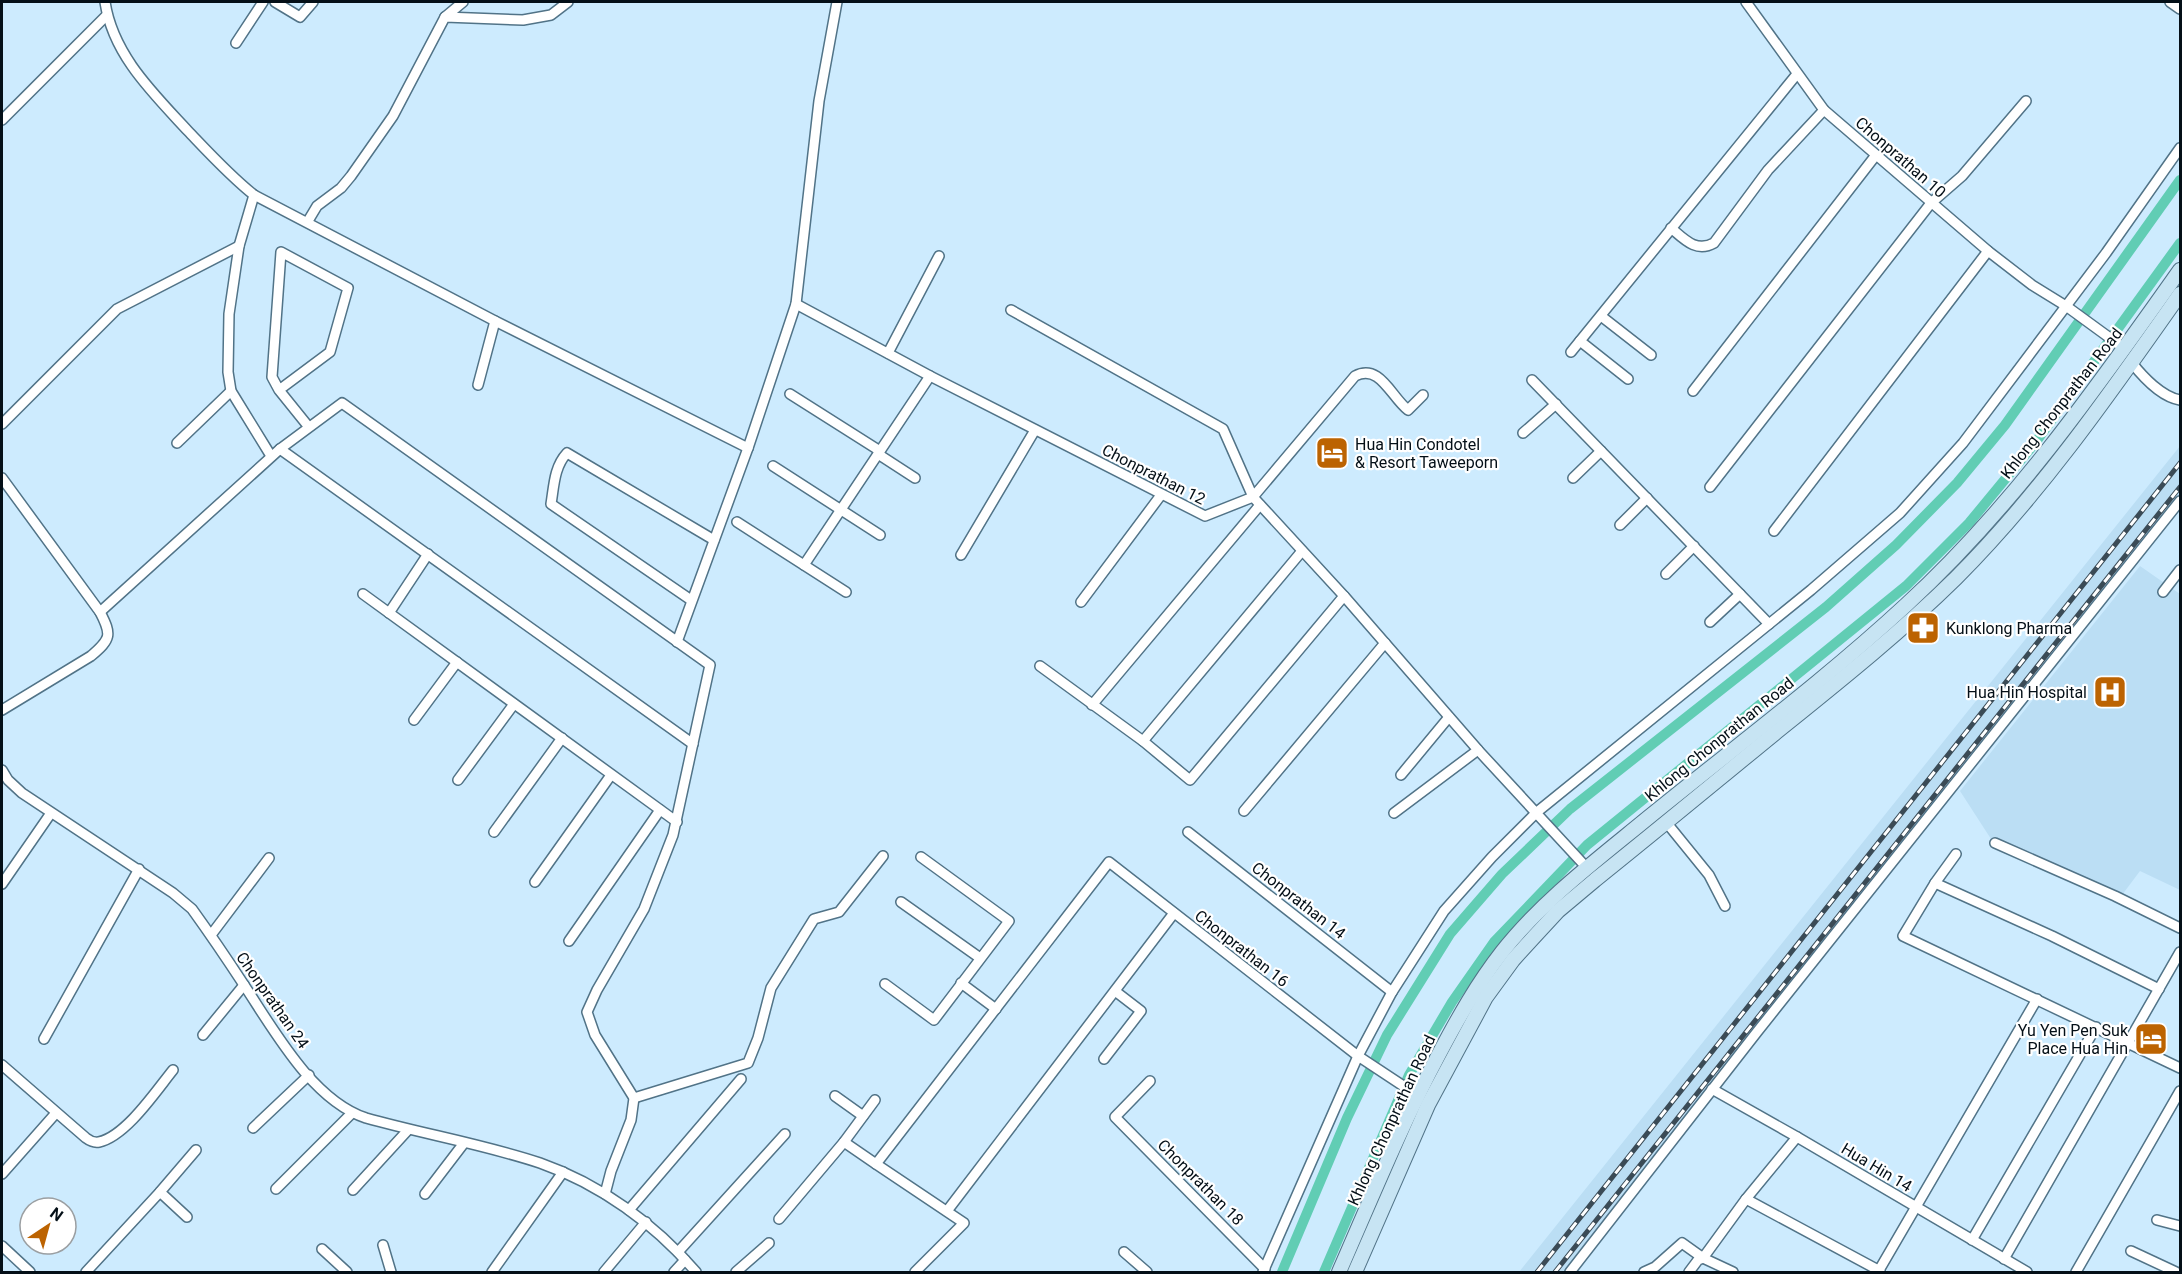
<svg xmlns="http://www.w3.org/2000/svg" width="2182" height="1274" font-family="Roboto,sans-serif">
<rect width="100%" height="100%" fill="#cdebfe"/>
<g fill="#bbdef4">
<polygon points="2180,446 2180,495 1710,1085 1565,1272 1519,1272"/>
<polygon points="2140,566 2180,594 2180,890 2140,871 2122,895 2037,860 1991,839 1960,791"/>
</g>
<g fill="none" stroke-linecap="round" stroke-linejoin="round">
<g stroke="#61cdb4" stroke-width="10">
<polyline points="1282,1272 1347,1118 1387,1035 1450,934 1502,874 1570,809 1826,607 1896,545 1957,483 2005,425 2180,180"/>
<polyline points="1324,1272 1409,1075 1452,1002 1494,942 1587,845 1906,586 1969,523 2035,443 2180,243"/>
</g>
<defs>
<g id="street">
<path d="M 105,2 C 113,55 153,93 188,131 C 209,153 230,176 254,195 L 495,321 L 748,448"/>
<polyline points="275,2 300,17 313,2"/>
<polyline points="1746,2 1824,110 1988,251 2032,285 2066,306 2125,349"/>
<polyline points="2170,2 2180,9"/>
<polyline points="445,17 463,2"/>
<polyline points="236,43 263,2"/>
<polyline points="2,120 107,15"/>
<polyline points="254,195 239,246 229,314 228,372 231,391 271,456"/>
<polyline points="308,221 317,206 341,188 351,176 393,116 445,17 523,20 551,15 568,2"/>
<path d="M 1671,228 C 1684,239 1696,253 1714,243 L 1768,170 L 1824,110"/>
<polyline points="796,304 930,376 1205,516 1253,497 1344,596 1478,750 1587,868"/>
<path d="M 1011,310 L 1223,429 L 1253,497 L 1355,376 C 1380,363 1391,397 1408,410 L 1423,395"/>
<polyline points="1601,316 1651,355"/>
<polyline points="1580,341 1628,379"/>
<polyline points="1571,352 1797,74"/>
<polyline points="888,353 939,256"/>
<path d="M 2132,363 C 2143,377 2162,397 2180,400"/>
<polyline points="1532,380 1769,624"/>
<polyline points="478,385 495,321"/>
<polyline points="279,390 330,352 348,288 281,252 272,377 279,390 308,426"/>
<polyline points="1693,391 1876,155"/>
<polyline points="790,394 880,451"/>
<polyline points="2,424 117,309 239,246"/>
<polyline points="1523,433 1556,404"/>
<polyline points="177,443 231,391"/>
<polyline points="280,449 693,744"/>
<polyline points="878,454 915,478"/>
<polyline points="773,466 880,535"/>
<path d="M 2,478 L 100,612 C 112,635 111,639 91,656 L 2,710"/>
<polyline points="1573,478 1601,451"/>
<polyline points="1710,487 1931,203 1962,176 2026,101"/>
<polyline points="737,522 846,592"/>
<polyline points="1620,525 1647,498"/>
<polyline points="1774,531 1988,251"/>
<polyline points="961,555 1035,430"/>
<polyline points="804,565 930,376"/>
<polyline points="1666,574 1694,546"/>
<polyline points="2163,592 2180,570"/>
<polyline points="363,594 677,822"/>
<path d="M 691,600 L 551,504 C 554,486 554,467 567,453 L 714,540"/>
<polyline points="1081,602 1161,495"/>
<polyline points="100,612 280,449 342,403 710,665 673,835 644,909 597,990 587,1012 595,1035 634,1098 631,1120 611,1171 605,1194"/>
<polyline points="389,613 428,554"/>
<polyline points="1710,622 1740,594"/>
<polyline points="677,642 748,448 796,304 819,101 837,2"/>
<polyline points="1040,666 1143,741 1190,780 1344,596"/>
<polyline points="1092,705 1260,505"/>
<polyline points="414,720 457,662"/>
<polyline points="1143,741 1302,551"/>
<path d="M 2,770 L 8,780 L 22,793 L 173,893 L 192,909 C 210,934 227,959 244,985 C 274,1030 312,1100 366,1118 C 423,1134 483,1144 540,1163 C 600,1184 655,1224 696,1272"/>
<polyline points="1401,775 1449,717"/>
<polyline points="458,780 514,704"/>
<polyline points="1244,811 1385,643"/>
<polyline points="1394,813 1478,750"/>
<polyline points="1666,822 1709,875 1725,906"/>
<polyline points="494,832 562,738"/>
<polyline points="1188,832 1392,992"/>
<polyline points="1995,843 2115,896 2180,928"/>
<polyline points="1956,854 1935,883 1903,936 2180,1068"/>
<polyline points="535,882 611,775"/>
<polyline points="1935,883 2052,936 2159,989"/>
<polyline points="2,884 51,813"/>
<polyline points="901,902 980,958"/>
<polyline points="211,935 269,858"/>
<polyline points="569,941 660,810"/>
<polyline points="961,983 996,1009"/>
<polyline points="885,984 934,1020 1009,921 921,857"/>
<polyline points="203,1035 244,985"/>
<polyline points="44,1039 139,869"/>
<polyline points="1104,1059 1141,1011 1115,991"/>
<path d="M 2,1065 L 86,1138 C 90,1141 94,1143 99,1142 C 126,1136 156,1091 173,1070"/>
<polyline points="1150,1081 1115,1117 1265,1269"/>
<polyline points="1712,1089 1797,1137 2027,1272"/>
<polyline points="835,1096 863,1116"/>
<polyline points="634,1098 748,1063 758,1038 771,988 814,919 839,912 883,856"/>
<polyline points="253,1128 309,1075"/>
<polyline points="844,1142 876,1164"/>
<polyline points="2,1174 56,1113"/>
<polyline points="276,1189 352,1113"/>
<polyline points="353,1190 408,1130"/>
<polyline points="160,1192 187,1217"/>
<polyline points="425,1194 464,1143"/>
<polyline points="1746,1199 1880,1271"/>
<polyline points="629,1210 741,1079"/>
<polyline points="947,1211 1174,913"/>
<polyline points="779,1219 844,1142 875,1100"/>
<polyline points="2157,1220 2180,1226"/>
<polyline points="1972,1240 2096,1027"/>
<polyline points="383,1245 391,1272"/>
<polyline points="2,1246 30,1272"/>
<polyline points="322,1249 347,1272"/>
<polyline points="2131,1251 2176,1272"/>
<polyline points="678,1252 785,1134"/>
<polyline points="1124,1252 1147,1272"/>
<polyline points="2004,1259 2180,952"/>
<polyline points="86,1272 160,1192 196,1150"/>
<polyline points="492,1272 563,1172"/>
<polyline points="604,1272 646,1222"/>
<polyline points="674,1272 685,1260"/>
<polyline points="736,1272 769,1243"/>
<polyline points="915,1272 964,1223 876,1164 1109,862 1358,1056 1417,1095"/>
<polyline points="1263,1272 1358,1056 1392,992 1444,911 1492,857 1537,812 1811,590 1900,513 1963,443 2106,253 2180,148"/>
<polyline points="1570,1272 1757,1032 2180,501"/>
<polyline points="1644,1272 1655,1267 1682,1243 1703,1258 1733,1272"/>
<polyline points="1689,1272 1698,1260 1703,1258 1746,1199 1797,1137"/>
<polyline points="1878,1272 2037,999"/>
<polyline points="2076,1272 2180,1091"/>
</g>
<g id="secondary">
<path d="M 1339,1272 C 1371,1199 1401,1125 1439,1054 C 1458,1018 1477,984 1502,952 C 1543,900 1598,859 1649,817 C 1735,747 1825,680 1906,605 C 2013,507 2097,387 2180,270"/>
<path d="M 1355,1272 L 1428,1105 L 1486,997 L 1513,960 L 1533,938 L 1558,911 L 1595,880 C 1655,832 1714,783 1774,734 C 1836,684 1899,634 1956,578 C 2041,493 2111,392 2180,294"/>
</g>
</defs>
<use href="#street" stroke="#517387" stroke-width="12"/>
<use href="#secondary" stroke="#517387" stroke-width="16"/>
<use href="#street" stroke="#fff" stroke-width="9"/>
<use href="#secondary" stroke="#c7e4f3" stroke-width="14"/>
<defs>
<g id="rail">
<polyline points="1537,1272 2180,463"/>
<polyline points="1555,1272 2180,487"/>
</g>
</defs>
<use href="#rail" stroke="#3b4b56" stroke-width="5"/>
<use href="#rail" stroke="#fff" stroke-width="3" stroke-dasharray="9" stroke-linecap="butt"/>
</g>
<defs>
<symbol id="hotel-square" viewBox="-11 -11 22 22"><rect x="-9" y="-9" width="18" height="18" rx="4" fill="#bc6301" stroke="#fff"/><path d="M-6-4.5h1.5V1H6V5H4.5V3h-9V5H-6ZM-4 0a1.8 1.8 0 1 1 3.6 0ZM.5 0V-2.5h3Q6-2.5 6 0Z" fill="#fff"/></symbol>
<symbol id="pharmacy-square" viewBox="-11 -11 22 22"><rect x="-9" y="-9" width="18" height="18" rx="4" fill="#bc6301" stroke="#fff"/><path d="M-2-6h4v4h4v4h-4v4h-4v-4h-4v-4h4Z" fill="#fff"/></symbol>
<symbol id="hospital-square" viewBox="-11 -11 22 22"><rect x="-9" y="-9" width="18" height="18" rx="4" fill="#bc6301" stroke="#fff"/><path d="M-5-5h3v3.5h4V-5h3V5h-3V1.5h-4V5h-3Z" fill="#fff"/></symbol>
</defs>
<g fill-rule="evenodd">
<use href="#hotel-square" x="1313" y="434" width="38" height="38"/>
<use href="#pharmacy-square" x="1904" y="609" width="38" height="38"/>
<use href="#hospital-square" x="2091" y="673" width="38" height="38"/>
<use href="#hotel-square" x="2132" y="1020" width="38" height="38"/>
</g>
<g text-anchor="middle" stroke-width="4.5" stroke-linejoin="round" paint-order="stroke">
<g font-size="16" fill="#040f17" stroke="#fff">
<text transform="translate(1901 157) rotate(41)" y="6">Chonprathan 10</text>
<text transform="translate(2061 403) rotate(-52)" y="6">Khlong Chonprathan Road</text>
<text transform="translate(1154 474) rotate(27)" y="6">Chonprathan 12</text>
<text transform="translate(1719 739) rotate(-39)" y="6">Khlong Chonprathan Road</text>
<text transform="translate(1299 900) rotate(38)" y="6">Chonprathan 14</text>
<text transform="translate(1242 948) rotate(38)" y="6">Chonprathan 16</text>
<text transform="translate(273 1000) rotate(55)" y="6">Chonprathan 24</text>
<text transform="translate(1391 1120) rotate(-65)" y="6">Khlong Chonprathan Road</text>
<text transform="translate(1877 1167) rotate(31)" y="6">Hua Hin 14</text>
<text transform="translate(1201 1182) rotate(45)" y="6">Chonprathan 18</text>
</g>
<g font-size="16" fill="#040f17" stroke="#fff" text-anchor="start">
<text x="1355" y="450">Hua Hin Condotel<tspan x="1355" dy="18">&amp; Resort Taweeporn</tspan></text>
<text x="1946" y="634">Kunklong Pharma</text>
<text x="2087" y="698" text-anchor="end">Hua Hin Hospital</text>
<text x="2128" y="1036" text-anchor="end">Yu Yen Pen Suk<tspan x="2128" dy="18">Place Hua Hin</tspan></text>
</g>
</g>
<rect width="2182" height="1274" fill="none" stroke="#040f17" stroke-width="6"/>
<g transform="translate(48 1226) rotate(36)"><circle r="28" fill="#ffffff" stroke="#9b9fa2" stroke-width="1.5"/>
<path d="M0-4.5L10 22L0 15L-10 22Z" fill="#bc6301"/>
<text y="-9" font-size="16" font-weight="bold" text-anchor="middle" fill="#040f17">N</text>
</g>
</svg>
